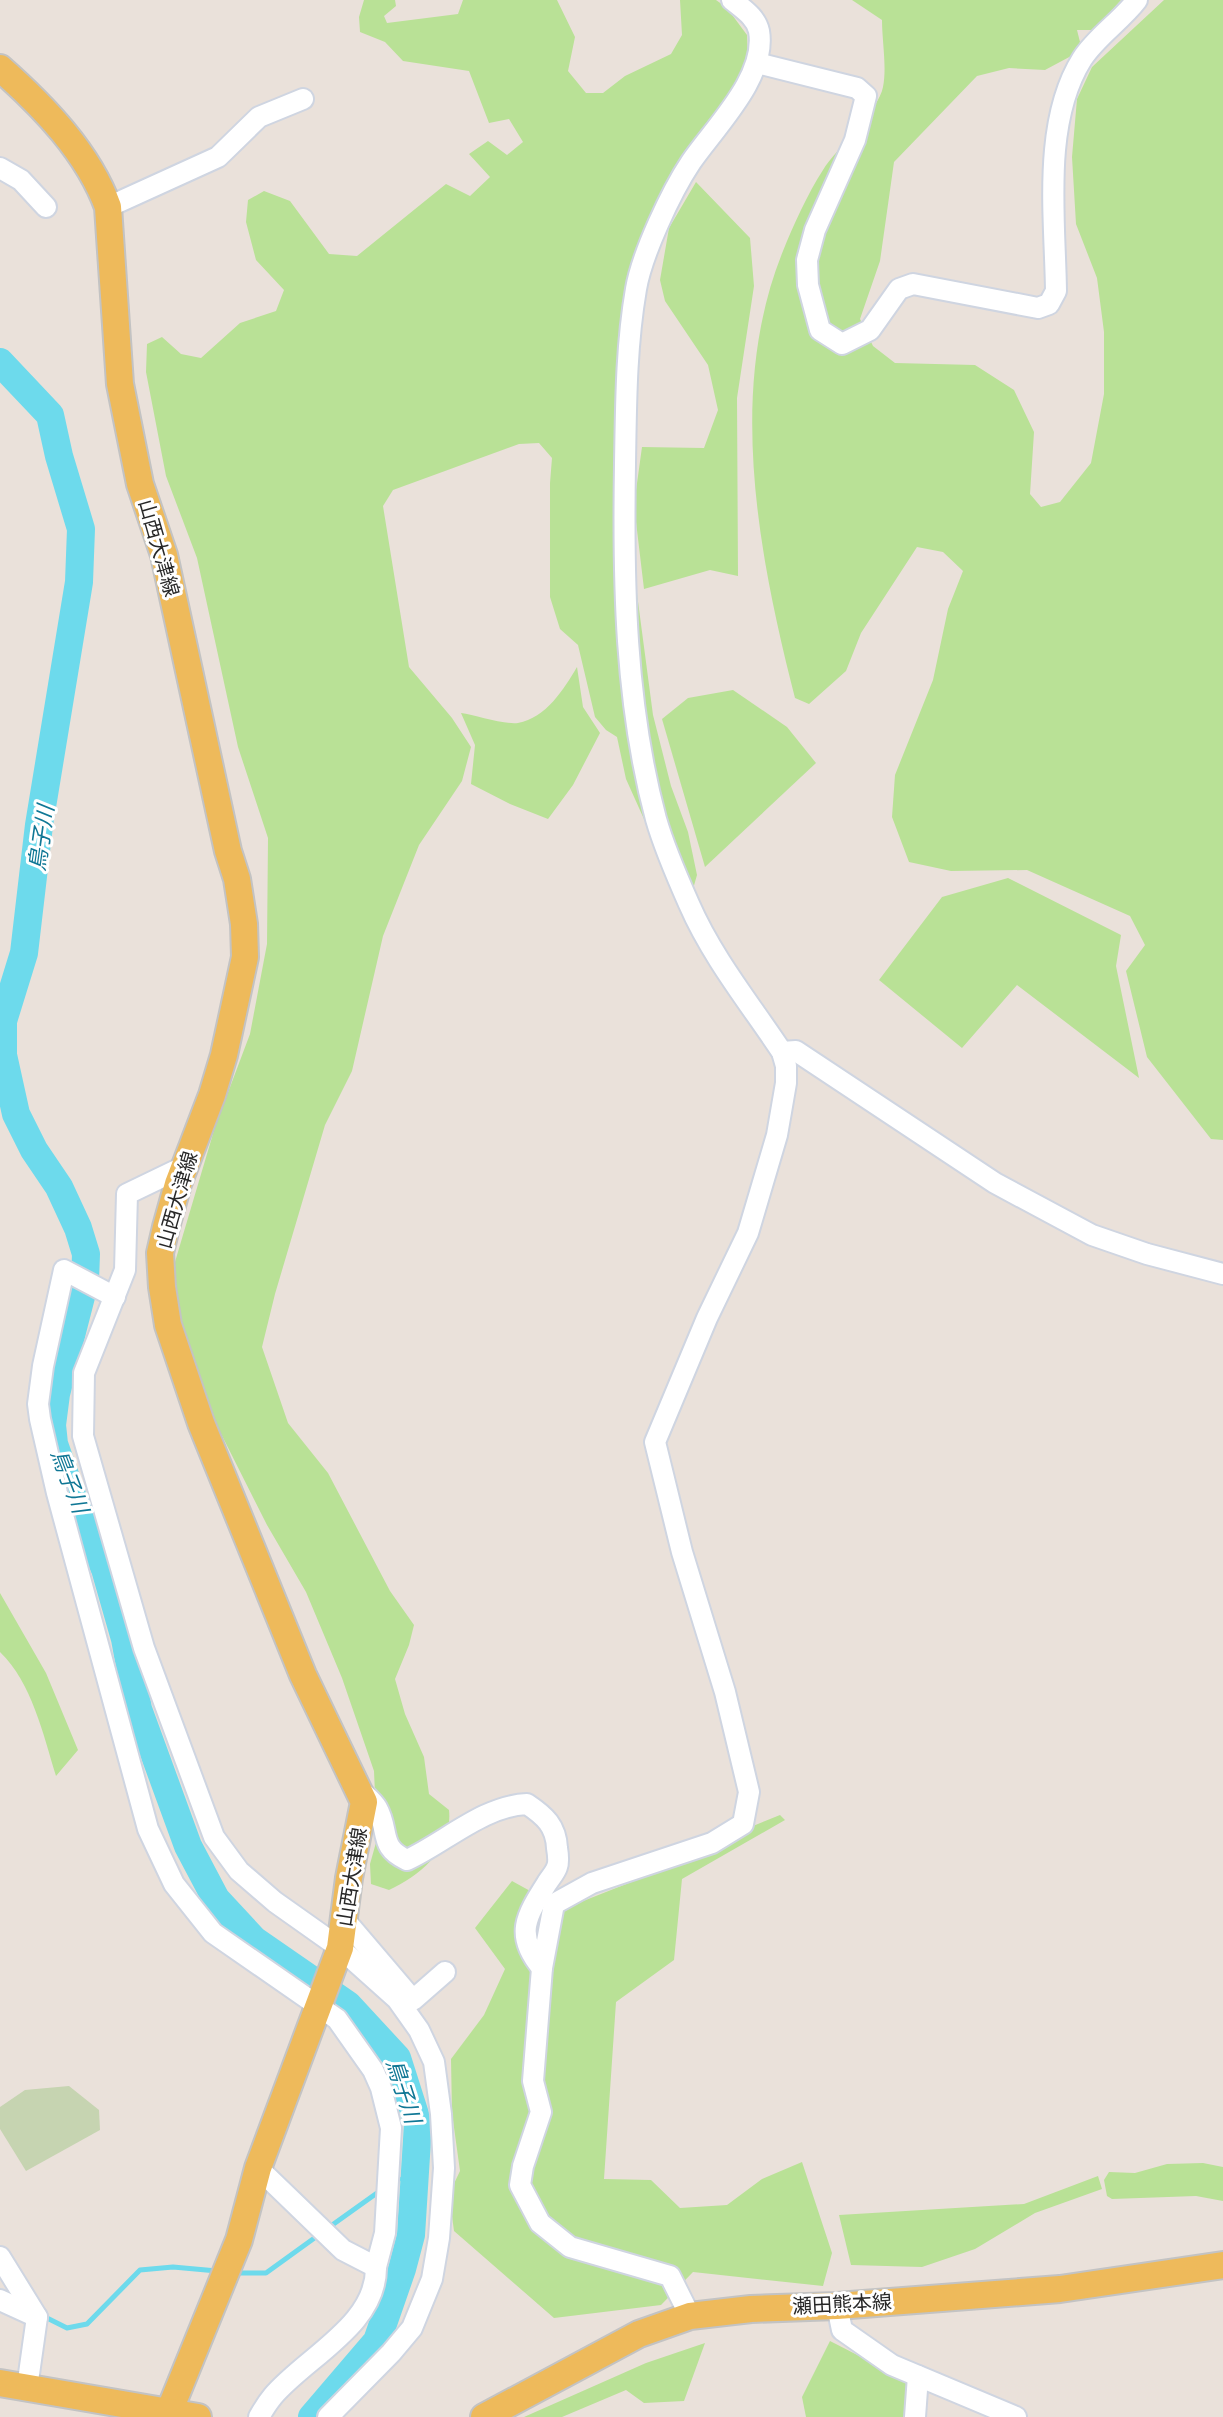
<svg xmlns="http://www.w3.org/2000/svg" width="1223" height="2417" font-family="'PT Sans Narrow','Noto Sans JP',sans-serif">
<rect width="100%" height="100%" fill="#eae1da"/>
<g fill="#b9e196">
<path d="M 364,0 L 395,0 L 396,6 L 384,16 L 387,23 L 458,14 L 463,0 L 557,0 L 575,37 L 568,71 L 586,93 L 603,93 L 625,76 L 671,54 L 682,35 L 680,0 L 716,0 L 727,8 L 747,35 L 748,61 L 649,261 L 616,435 L 653,715 L 671,786 L 688,832 L 697,875 L 693,889 L 674,886 L 626,779 L 617,737 L 606,730 L 595,717 L 578,645 L 560,629 L 550,597 L 550,483 L 552,458 L 539,443 L 519,444 L 393,490 L 383,506 L 409,667 L 452,718 L 471,747 L 462,781 L 419,845 L 383,936 L 352,1071 L 325,1125 L 275,1294 L 262,1347 L 288,1423 L 328,1473 L 390,1591 L 414,1625 L 409,1645 L 395,1679 L 405,1714 L 424,1757 L 429,1794 L 449,1810 C 453,1848 421,1875 389,1890 L 371,1884 L 370,1864 L 377,1839 L 374,1771 L 342,1678 L 306,1592 L 267,1525 L 198,1388 L 175,1317 L 172,1272 L 215,1127 L 250,1034 L 267,944 L 268,838 L 238,747 L 197,558 L 166,476 L 146,372 L 147,344 L 162,337 L 181,354 L 201,358 L 240,323 L 276,311 L 284,290 L 256,260 L 246,222 L 248,200 L 264,191 L 290,201 L 329,254 L 357,256 L 446,184 L 470,196 L 490,177 L 469,154 L 488,141 L 507,155 L 523,142 L 509,119 L 489,123 L 469,71 L 403,61 L 385,42 L 360,32 L 359,17 Z"/>
<path d="M 852,0 L 1121,0 L 1094,30 L 1077,30 L 1080,42 L 1073,55 L 1045,70 L 1009,68 L 977,76 L 894,162 L 880,261 L 860,319 L 873,346 L 895,363 L 975,365 L 1014,390 L 1034,432 L 1030,494 L 1041,507 L 1060,502 L 1091,463 L 1104,394 L 1104,332 L 1097,278 L 1076,224 L 1072,157 L 1077,99 L 1092,67 L 1164,0 L 1223,0 L 1223,1140 L 1211,1139 L 1147,1057 L 1126,971 L 1145,945 L 1130,916 L 1027,870 L 951,871 L 909,862 L 892,817 L 895,775 L 933,680 L 948,609 L 963,571 L 943,552 L 917,547 L 861,633 L 846,671 L 809,704 L 795,698 C 759,557 726,391 783,251 C 793,226 808,193 823,170 C 836,149 879,110 883,87 C 887,67 882,41 882,20 Z"/>
<polygon points="696,182 750,238 754,286 737,398 738,576 710,570 644,589 634,505 642,447 704,448 718,410 708,365 665,301 660,280 669,228"/>
<path d="M 577,667 L 583,707 L 600,733 L 573,785 L 548,819 L 510,804 L 471,784 L 475,745 L 461,713 C 475,715 505,725 518,723 C 546,718 564,689 577,667 Z"/>
<polygon points="733,690 787,727 816,763 705,867 662,719 688,698"/>
<polygon points="1008,878 1121,935 1116,966 1139,1078 1017,985 962,1048 879,980 942,897"/>
<path d="M 0,1593 L 46,1673 L 78,1750 L 56,1776 C 43,1734 32,1683 0,1652 Z"/>
<polygon points="780,1815 785,1820 682,1879 674,1960 616,2002 604,2179 651,2180 680,2208 727,2205 762,2179 802,2162 832,2253 823,2286 693,2272 661,2305 554,2318 454,2231 449,2194 460,2171 452,2113 451,2059 484,2015 505,1969 475,1928 512,1881 563,1909 697,1856 731,1835"/>
<polygon points="1203,2163 1223,2167 1223,2201 1196,2196 1112,2199 1107,2196 1104,2180 1109,2172 1135,2173 1167,2164"/>
<polygon points="1098,2176 1102,2189 1035,2213 975,2249 922,2267 851,2265 839,2215 1024,2204"/>
<polygon points="830,2341 910,2382 905,2417 806,2417 802,2397"/>
<polygon points="705,2343 684,2401 644,2403 626,2390 562,2417 524,2417 646,2363"/>
</g>
<polygon fill="#c6d4b1" points="69,2086 99,2110 100,2130 26,2171 0,2129 0,2107 25,2090"/>
<g fill="none" stroke-linecap="round" stroke-linejoin="round">
<g stroke="#6ddaec" stroke-width="5">
<polyline points="402,2179 415,2172"/>
<polyline points="328,2228 377,2193"/>
<polyline points="235,2273 266,2273 320,2234"/>
<polyline points="41,2315 67,2328 87,2324 140,2270 173,2267 217,2271"/>
</g>
<polyline stroke="#6ddaec" stroke-width="28" points="0,362 50,415 59,456 81,529 79,582 39,825 24,953 3,1021 3,1055 16,1114 34,1150 59,1187 78,1228 86,1254 85,1281 56,1394 52,1425 54,1444 73,1498 105,1569 125,1639 138,1709 188,1846 216,1899 254,1940 348,2005 397,2058 418,2124 411,2235 402,2269 377,2341 312,2417"/>
<defs>
<g id="minor">
<path d="M 757,63 L 857,88 L 866,96 L 855,140 L 815,230 L 807,260 L 808,285 L 820,330 L 842,344 L 870,330 L 899,289 L 913,284 L 1038,308 L 1049,304 L 1056,291 C 1055,217 1042,123 1082,59 C 1096,37 1121,21 1137,0"/>
<polyline points="0,168 21,180 46,207"/>
<polyline points="108,207 218,157 259,117 303,99"/>
<polyline points="782,1052 796,1051 995,1183 1092,1235 1147,1254 1223,1274"/>
<polyline points="185,1166 127,1194 125,1270 84,1373 83,1436 144,1648 214,1837 239,1871 275,1902 340,1948 397,1999 419,2030 434,2062 441,2114 444,2168 439,2238 432,2279 412,2328 391,2353 328,2417"/>
<polyline points="115,1297 64,1270 43,1366 38,1404 40,1419 57,1493 148,1829 174,1884 213,1933 337,2019 373,2070 381,2088 391,2128 385,2233 376,2267"/>
<path d="M 359,1789 C 365,1795 373,1801 377,1808 C 390,1831 378,1847 407,1860 C 446,1842 483,1806 527,1804 C 545,1816 556,1826 557,1848 C 558,1854 559,1862 557,1867 C 555,1873 550,1878 547,1883 C 526,1916 514,1935 542,1968"/>
<polyline points="344,1919 413,2000 445,1972"/>
<path d="M 258,2168 L 343,2250 L 376,2267 C 377,2325 306,2357 273,2396 C 268,2402 263,2410 259,2417"/>
<polyline points="0,2257 37,2317 27,2388"/>
<polyline points="0,2300 37,2317"/>
<polyline points="837,2306 842,2330 892,2365 1016,2417"/>
<path d="M 690,2316 L 670,2276 L 570,2247 L 540,2223 L 520,2185 L 523,2166 L 541,2112 L 533,2081 L 542,1968 L 554,1904 L 592,1883 L 712,1843 L 743,1824 L 749,1792 L 725,1692 L 682,1552 L 655,1442 L 707,1318 L 748,1233 L 777,1135 L 786,1083 L 786,1066 L 782,1052 C 750,1004 712,957 689,904 C 677,877 664,847 656,819 C 625,704 623,582 625,464 C 626,406 626,347 636,289 C 642,254 671,192 691,162 C 715,127 767,77 759,31 C 756,17 743,9 732,0"/>
<polyline points="915,2417 918,2376"/>
</g>
<g id="major">
<path d="M 0,68 C 43,106 88,152 108,207 L 120,384 L 140,484 L 164,555 L 228,851 L 237,879 L 244,924 L 245,957 L 224,1055 L 212,1095 L 178,1184 L 166,1227 L 160,1253 L 162,1287 L 168,1325 L 201,1423 L 303,1675 L 364,1802 L 349,1878 L 340,1948 L 258,2168 L 239,2240 L 167,2417"/>
<polyline points="0,2383 198,2417"/>
<polyline points="484,2417 639,2334 690,2316 751,2309 837,2306 1060,2289 1223,2265"/>
</g>
</defs>
<use href="#minor" stroke="#cfd5e1" stroke-width="24"/>
<use href="#major" stroke="#c3c3c3" stroke-width="30"/>
<use href="#minor" stroke="#fff" stroke-width="20"/>
<use href="#major" stroke="#eeba5b" stroke-width="26"/>
</g>
<g text-anchor="middle" stroke-width="6" stroke-linejoin="round" paint-order="stroke">
<g font-size="20" fill="#282828" stroke="#fff">
<text transform="translate(159 548) rotate(74)" y="7">山西大津線</text>
<text transform="translate(177 1200) rotate(-74)" y="7">山西大津線</text>
<text transform="translate(352 1877) rotate(-81)" y="7">山西大津線</text>
<text transform="translate(842 2304) rotate(-3)" y="7">瀬田熊本線</text>
</g>
<g font-size="22" font-style="italic" fill="#0f7795" stroke="#fff">
<text transform="translate(41 838) rotate(-82)" y="8">鳥子川</text>
<text transform="translate(70 1481) rotate(69)" y="8">鳥子川</text>
<text transform="translate(404 2091) rotate(72)" y="8">鳥子川</text>
</g>
</g>
</svg>
